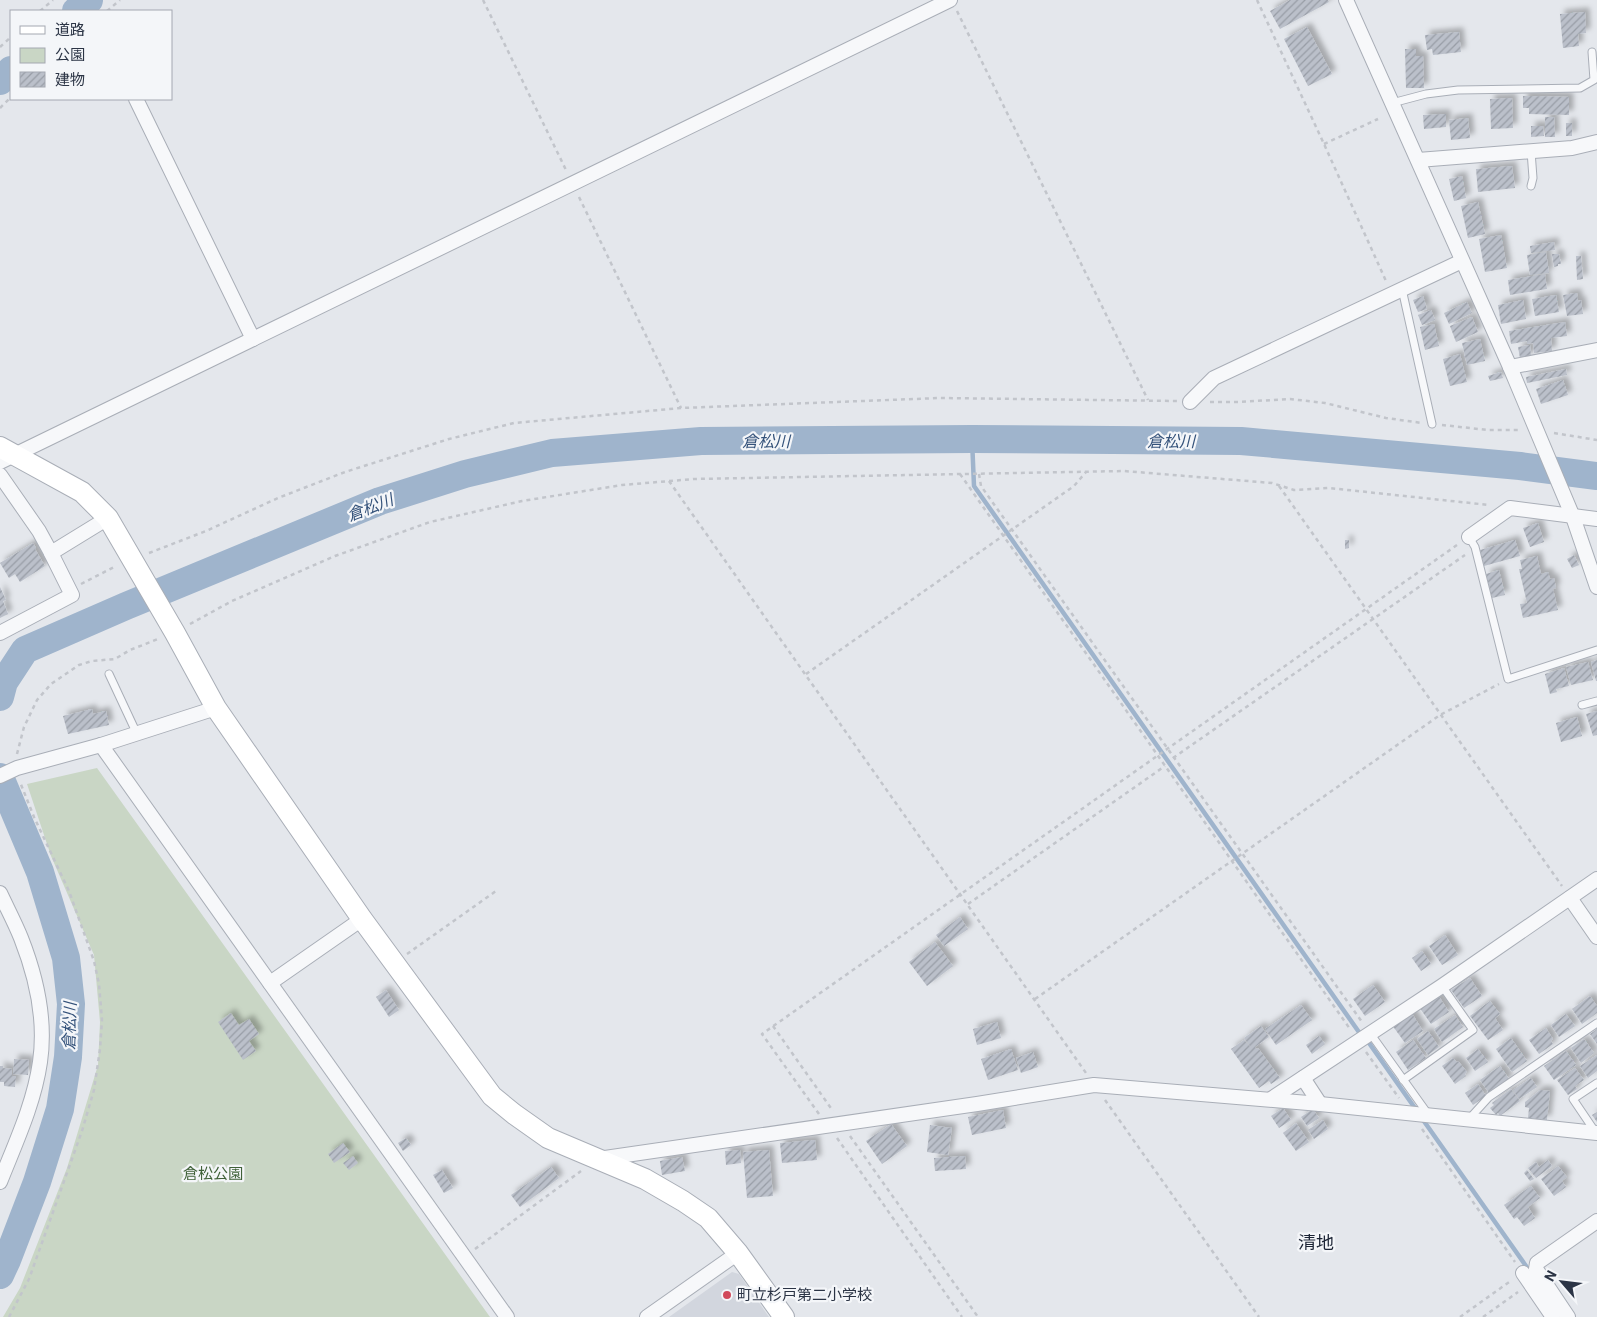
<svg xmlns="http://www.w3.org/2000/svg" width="1597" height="1317" font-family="Roboto,'Noto Sans JP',sans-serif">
<defs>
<pattern id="building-hatch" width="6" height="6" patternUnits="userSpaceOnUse" patternTransform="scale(1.25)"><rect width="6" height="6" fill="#bbc0ca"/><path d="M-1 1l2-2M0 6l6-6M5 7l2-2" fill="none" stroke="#989da6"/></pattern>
<filter id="shadow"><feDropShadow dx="4.5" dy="-4.5" stdDeviation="2.5" flood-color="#0004"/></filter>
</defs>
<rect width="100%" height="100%" fill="#e4e7ec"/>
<polygon fill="#d2d6de" points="732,1272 739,1274 769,1317 669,1317"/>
<polygon fill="#c9d6c5" points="97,768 490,1317 3,1317 20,1288 67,1168 98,1065 100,1022 94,955 51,856 27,784"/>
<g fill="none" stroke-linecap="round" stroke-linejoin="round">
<g stroke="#9fb4cc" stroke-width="4.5">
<polyline points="972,439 974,486 1361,1035 1369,1043 1417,1111"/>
<polyline points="1421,1117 1526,1266 1530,1273"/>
</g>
<g stroke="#9fb4cc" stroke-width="28">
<polyline points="76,11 89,0"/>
<polyline points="0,81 11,70"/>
<polyline points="0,697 4,682 25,650 126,606 380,501 465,474 552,453 701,441 972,439 1241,441 1520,466 1597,476"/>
<polyline points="0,777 40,872 66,958 71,1004 68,1057 60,1109 37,1182 7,1260 0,1275"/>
</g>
</g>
<g fill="url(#building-hatch)" filter="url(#shadow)">
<polygon points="1290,0 1328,0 1329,2 1280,29 1270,11"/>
<polygon points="1585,12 1586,33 1578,34 1579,46 1563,48 1560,14"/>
<polygon points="1307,27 1332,74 1308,86 1284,39"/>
<polygon points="1459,32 1461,52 1433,55 1432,49 1427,50 1425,35"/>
<polygon points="1405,49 1416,49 1416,56 1423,56 1424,88 1406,88"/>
<polygon points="1523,96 1569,97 1569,115 1529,114 1529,108 1523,108"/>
<polygon points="1512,98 1513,128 1491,129 1490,99"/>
<polygon points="1446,114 1446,127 1424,129 1423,115"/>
<polygon points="1545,117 1554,117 1555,137 1545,137"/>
<polygon points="1468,118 1470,138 1451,140 1449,120"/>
<rect x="1566" y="123" width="6" height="13"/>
<polygon points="1531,126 1543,126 1544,136 1531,137"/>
<polygon points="1512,166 1515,188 1478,192 1476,169"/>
<polygon points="1462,176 1466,198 1454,201 1449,179"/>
<polygon points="1478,202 1485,234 1468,238 1461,206"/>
<polygon points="1501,235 1507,268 1485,272 1479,239"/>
<polygon points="1554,242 1555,250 1531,253 1530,246"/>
<polygon points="1546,252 1549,273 1530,275 1527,255"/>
<polygon points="1552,254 1559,254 1561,264 1558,264 1558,266 1554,267"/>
<polygon points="1576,256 1581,256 1583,279 1577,280"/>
<polygon points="1545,274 1547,289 1510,295 1508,280"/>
<polygon points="1577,293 1578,301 1581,300 1583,314 1567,316 1563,295"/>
<polygon points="1556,295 1559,312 1535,316 1532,299"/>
<polygon points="1423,296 1427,309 1418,312 1413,300"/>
<polygon points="1523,300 1526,319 1501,324 1498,305"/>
<polygon points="1467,302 1472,313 1449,324 1444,313"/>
<polygon points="1431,310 1435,320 1422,325 1418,315"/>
<polygon points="1472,317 1478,332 1456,342 1450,326"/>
<polygon points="1565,322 1567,336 1551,338 1552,351 1534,353 1533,343 1527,344 1527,341 1511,344 1509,331"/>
<polygon points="1434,324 1439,346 1425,350 1420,327"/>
<polygon points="1480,339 1485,361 1467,365 1462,343"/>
<polygon points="1530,345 1531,356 1520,358 1518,347"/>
<polygon points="1460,354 1467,382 1450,386 1443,359"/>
<polygon points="1566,369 1567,375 1527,383 1526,377"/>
<polygon points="1501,372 1503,378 1490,381 1488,376"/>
<polygon points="1563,380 1568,395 1541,404 1536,389"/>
<polygon points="1538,523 1544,542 1530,547 1523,528"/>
<polygon points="1345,540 1349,540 1349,548 1345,549"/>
<polygon points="1515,540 1520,556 1484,566 1480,550"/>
<polygon points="33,543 36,548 35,549 45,566 20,582 15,574 9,578 0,563"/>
<polygon points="1574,555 1579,565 1572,568 1567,559"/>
<polygon points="1537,556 1541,574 1548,572 1550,579 1554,578 1556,588 1553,589 1558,610 1523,618 1520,604 1527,603 1519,569 1522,569 1520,560"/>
<polygon points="1499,570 1505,595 1492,598 1486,574"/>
<polygon points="0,587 6,600 3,601 8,614 0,618"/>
<polygon points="1597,660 1597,681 1596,681 1591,662"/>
<polygon points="1588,662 1593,680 1571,685 1566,667"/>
<polygon points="1564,668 1569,686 1556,689 1557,692 1550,694 1545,674"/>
<polygon points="92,709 93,714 106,711 109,725 68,734 63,716"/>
<polygon points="1597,711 1597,735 1593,736 1586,714"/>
<polygon points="1577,717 1582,736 1561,742 1556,723"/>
<polygon points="960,917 968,929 944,946 936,935"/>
<polygon points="1445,935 1458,955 1442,965 1429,946"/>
<polygon points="935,942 953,966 927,986 909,962"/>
<polygon points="1422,951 1431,964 1421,971 1412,958"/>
<polygon points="1470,978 1482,996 1464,1008 1451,990"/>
<polygon points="1373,985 1385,1002 1365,1016 1353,999"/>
<polygon points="386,990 399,1010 389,1017 376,997"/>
<polygon points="1438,995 1449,1012 1431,1024 1419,1007"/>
<polygon points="1590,996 1597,1006 1597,1013 1582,1024 1572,1009"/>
<polygon points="1490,1001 1500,1014 1495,1018 1503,1030 1488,1040 1470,1016"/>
<polygon points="1301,1005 1312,1020 1276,1045 1265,1029"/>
<polygon points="1411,1012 1423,1031 1405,1043 1392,1025"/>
<polygon points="231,1013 239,1025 249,1019 259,1034 249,1041 256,1051 243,1060 218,1022"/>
<polygon points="1566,1014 1575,1026 1559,1037 1551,1025"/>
<polygon points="1455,1015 1463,1027 1442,1042 1434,1029"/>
<polygon points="997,1022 1001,1038 977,1045 973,1029"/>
<polygon points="1261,1026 1269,1037 1255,1047 1257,1049 1258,1048 1280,1078 1271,1084 1269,1081 1259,1088 1231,1049 1244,1040 1252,1049 1244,1038"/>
<polygon points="1546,1028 1553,1039 1551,1041 1553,1044 1539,1054 1529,1040"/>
<polygon points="1597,1029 1597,1044 1590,1034"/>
<polygon points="1428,1031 1439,1047 1428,1055 1417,1039"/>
<polygon points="1319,1036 1325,1044 1312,1054 1306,1045"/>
<polygon points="1511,1038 1527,1061 1512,1072 1496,1049"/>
<polygon points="1584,1039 1594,1053 1581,1063 1571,1048"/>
<polygon points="1413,1040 1426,1058 1408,1070 1396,1052"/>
<polygon points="1011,1049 1018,1070 988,1080 981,1059"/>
<polygon points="1478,1049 1488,1062 1475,1071 1466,1058"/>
<polygon points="1566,1051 1576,1065 1554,1080 1544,1066"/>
<polygon points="1033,1052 1038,1067 1021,1073 1016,1058"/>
<polygon points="1597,1055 1597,1071 1588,1078 1580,1066"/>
<polygon points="1453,1058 1457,1062 1458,1061 1467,1072 1465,1074 1466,1076 1455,1084 1442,1066"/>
<polygon points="14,1059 29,1060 28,1075 13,1074"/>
<polygon points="0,1066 3,1066 3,1068 12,1069 12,1076 16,1076 15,1087 4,1086 4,1082 0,1082"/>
<polygon points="1500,1066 1509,1079 1489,1093 1480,1080"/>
<polygon points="1575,1068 1584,1080 1575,1086 1577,1089 1568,1095 1557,1080"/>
<polygon points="1531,1078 1537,1087 1519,1099 1513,1090"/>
<polygon points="1478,1084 1486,1096 1473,1105 1465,1093"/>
<polygon points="1511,1089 1520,1101 1500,1116 1498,1113 1496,1115 1490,1108 1494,1105 1492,1103"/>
<polygon points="1540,1090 1550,1091 1547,1120 1528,1118 1529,1108 1525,1107 1525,1102"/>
<polygon points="1283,1108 1291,1120 1279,1128 1271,1116"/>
<polygon points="1313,1109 1319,1118 1307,1126 1301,1117"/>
<polygon points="1003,1110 1006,1128 972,1135 968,1117"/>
<polygon points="1597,1112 1597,1122 1592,1115"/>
<polygon points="1323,1120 1328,1129 1314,1139 1308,1130"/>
<polygon points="1296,1123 1309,1142 1296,1151 1283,1133"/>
<polygon points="891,1124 907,1146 882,1164 866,1141"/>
<polygon points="930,1125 952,1128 948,1155 927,1152"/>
<polygon points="406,1138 411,1145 403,1151 398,1143"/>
<polygon points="815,1140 817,1160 782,1163 780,1143"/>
<polygon points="343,1143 350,1152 334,1163 328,1154"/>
<polygon points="740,1150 741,1163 726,1165 725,1151"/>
<polygon points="769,1150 773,1196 747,1198 743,1152"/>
<polygon points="353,1156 358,1163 349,1170 343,1163"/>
<polygon points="965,1156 966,1169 935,1171 934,1158"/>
<polygon points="682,1157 685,1171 662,1175 660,1161"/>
<polygon points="1548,1160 1552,1166 1536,1178 1528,1168 1536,1162 1539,1167"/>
<polygon points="1558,1166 1567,1177 1562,1181 1566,1187 1554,1196 1541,1179"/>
<polygon points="551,1167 559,1178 520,1207 511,1195"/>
<polygon points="442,1170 453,1188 444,1193 433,1175"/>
<polygon points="1527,1170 1534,1179 1530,1181 1524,1173"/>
<polygon points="1531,1186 1540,1198 1528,1207 1535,1218 1524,1226 1517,1217 1514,1219 1504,1205"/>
</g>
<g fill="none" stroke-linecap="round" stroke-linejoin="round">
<defs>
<g id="lane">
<polyline points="1392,103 1426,94 1458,90 1580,88 1594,80 1592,52"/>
<polyline points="1531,186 1533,178 1531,151"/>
<polyline points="1402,289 1432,424"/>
<polyline points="1469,537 1475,547 1508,679 1597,650"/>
<polyline points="109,674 137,734"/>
<polyline points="1582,705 1597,701"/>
<polyline points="1370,1033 1428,1114"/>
<polyline points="1403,1080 1473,1030 1442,986"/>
<polyline points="1469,1119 1489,1097 1597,1023"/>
<polyline points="1596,1133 1573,1099 1597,1083"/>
</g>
<g id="street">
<polyline points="1346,0 1510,367"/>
<polyline points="136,99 253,339"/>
<polyline points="1418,160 1572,148 1597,142"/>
<polyline points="1597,350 1510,367 1573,517 1597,587"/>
<polyline points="1190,402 1214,378 1462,261"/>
<polyline points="0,462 950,0"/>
<polyline points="0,475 39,531 51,553 108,518"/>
<polyline points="1469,537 1510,508 1597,519"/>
<polyline points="0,633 72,595 51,553"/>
<polyline points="101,745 507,1317"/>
<polyline points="0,776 17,768 101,745 216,708"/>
<path d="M 0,893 C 7,908 15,923 21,938 C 36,976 46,1021 40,1062 C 34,1104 15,1144 0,1182"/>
<polyline points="1570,898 1597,937"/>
<polyline points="270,983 362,919"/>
<polyline points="1303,1078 1320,1104"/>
<polyline points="1271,1099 1442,986 1597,879"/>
<polyline points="598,1159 977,1104 1094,1085 1320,1104 1597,1133"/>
<polyline points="1523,1273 1553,1317"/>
<polyline points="647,1317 738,1253"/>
<polyline points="1568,1317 1536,1269 1537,1263 1597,1221"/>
</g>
<polyline id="secondary" points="0,447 82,492 108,518 175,633 216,708 362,919 492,1096 514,1114 548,1138 645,1179 683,1201 708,1218 738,1253 784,1317"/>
</defs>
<use href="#lane" stroke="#a9aeb7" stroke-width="9"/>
<use href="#street" stroke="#a9aeb7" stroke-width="16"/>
<use href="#secondary" stroke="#a9aeb7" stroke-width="22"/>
<g stroke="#c2c5cb" stroke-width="2.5" stroke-dasharray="4 4" stroke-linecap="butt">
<polyline points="483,0 567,172"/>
<polyline points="1257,0 1324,144 1386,281"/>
<polyline points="40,11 53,0"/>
<polyline points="107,11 120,0"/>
<polyline points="957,11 1148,400"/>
<polyline points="0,47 11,37"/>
<polyline points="0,108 11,97"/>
<polyline points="1324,144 1378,119"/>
<polyline points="579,197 681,408"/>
<polyline points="1210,402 1238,402 1290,399 1325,403 1386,418 1422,423"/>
<polyline points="1442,425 1488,430 1521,430"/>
<polyline points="1554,433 1597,440"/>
<polyline points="960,474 1350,1029"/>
<polyline points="979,474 981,486 1362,1022"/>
<polyline points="669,481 1086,1073"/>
<polyline points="1279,486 1562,886"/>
<polyline points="149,553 206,531 278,498 345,472 449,439 514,423 681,408 940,398 1177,401"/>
<polyline points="81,584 116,566"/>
<polyline points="190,624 232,601 335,556 430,522 522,501 622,485 694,479 1124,471 1272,483 1294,490 1329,488 1489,505"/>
<polyline points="806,674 1074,486 1086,472"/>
<polyline points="17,754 24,727 37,700 51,684 79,665 92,661 115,659 130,650 158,639"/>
<polyline points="1173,758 1465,555"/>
<polyline points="968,904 1165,766"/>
<polyline points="407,954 496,891"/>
<polyline points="1035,999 1440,715 1499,684"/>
<polyline points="773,1026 833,1111"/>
<polyline points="1366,1052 1399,1098"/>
<polyline points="1105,1100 1259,1317"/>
<polyline points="819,1114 762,1034 1457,545"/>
<polyline points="1422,1129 1515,1262"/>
<polyline points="850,1136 978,1317"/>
<polyline points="837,1138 962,1317"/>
<polyline points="475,1249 581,1171"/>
<polyline points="9,1317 29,1279 82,1131 94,1090 100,1049 102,1020 99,984 94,961 69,891 34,817 20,782"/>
<polyline points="1460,1317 1512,1280"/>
<polyline points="1483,1317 1518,1292"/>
</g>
<use href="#lane" stroke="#f7f8fa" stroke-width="7"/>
<use href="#street" stroke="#f7f8fa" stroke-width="14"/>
<use href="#secondary" stroke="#fff" stroke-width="20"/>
</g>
<circle fill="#d1495b" stroke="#f4f6f9" stroke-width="2" cx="727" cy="1295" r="5"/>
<g text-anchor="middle" stroke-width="4.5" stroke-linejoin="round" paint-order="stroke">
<g font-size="15" fill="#3f6138" stroke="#f4f6f9">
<text x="213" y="1179">倉松公園</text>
</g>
<g font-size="15" fill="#2b3445" stroke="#f4f6f9" text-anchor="start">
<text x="737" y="1300">町立杉戸第二小学校</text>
</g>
<g font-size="16" font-style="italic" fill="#34527a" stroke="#f4f6f9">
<text x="766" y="447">倉松川</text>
<text x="1171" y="447">倉松川</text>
<text transform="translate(370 507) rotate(-21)" y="6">倉松川</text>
<text transform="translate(69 1026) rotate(-88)" y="6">倉松川</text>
</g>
<g font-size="18" fill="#1d2536" stroke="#f4f6f9">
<text x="1316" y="1249">清地</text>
</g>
</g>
<rect x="10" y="10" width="162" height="90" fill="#f4f6f9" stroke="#a4a8b1"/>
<rect x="20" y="26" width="25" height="8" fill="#ffffff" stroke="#a4a8b1"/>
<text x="55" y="35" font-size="15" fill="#2b3445">道路</text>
<rect x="20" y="48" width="25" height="15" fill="#c9d6c5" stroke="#a4a8b1"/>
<text x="55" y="60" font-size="15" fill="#2b3445">公園</text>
<rect x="20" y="72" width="25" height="15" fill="url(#building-hatch)" stroke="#a4a8b1"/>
<text x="55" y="85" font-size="15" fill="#2b3445">建物</text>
<g transform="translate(1562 1282) rotate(298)" stroke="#f4f6f9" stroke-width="4" paint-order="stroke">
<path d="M0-4L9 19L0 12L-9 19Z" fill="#2b3445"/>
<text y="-8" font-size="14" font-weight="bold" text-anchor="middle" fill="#2b3445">N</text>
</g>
</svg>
